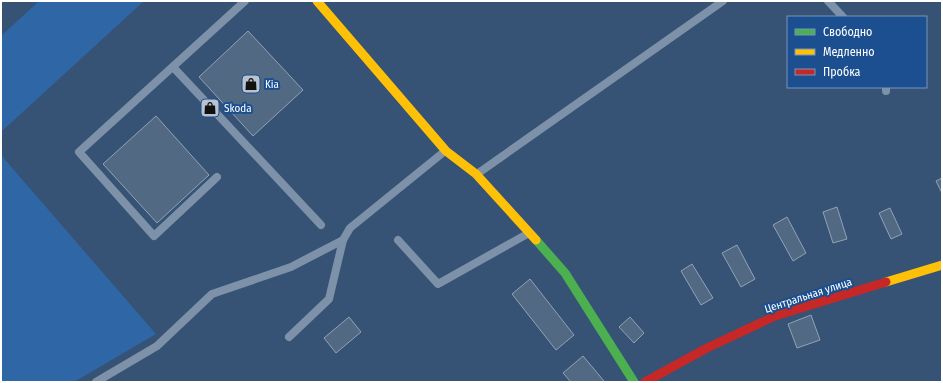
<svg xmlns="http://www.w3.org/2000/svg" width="943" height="383" font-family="'Fira Sans Condensed',sans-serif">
<rect width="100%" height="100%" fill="#365274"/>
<g fill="#2f66a5">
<polygon points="39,1 144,1 1,132 1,36"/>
<polygon points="1,155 156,334 74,382 1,382"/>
</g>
<g fill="#526984" stroke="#92a2b6">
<polygon points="248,31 303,90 253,136 199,77"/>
<polygon points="156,116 209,175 157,223 103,164"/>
<polygon points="942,178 942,193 936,181"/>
<polygon points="837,207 847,239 833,243 823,212"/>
<polygon points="890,208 902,234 891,239 879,213"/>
<polygon points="787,217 806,253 793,261 773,225"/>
<polygon points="737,245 755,279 741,287 722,253"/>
<polygon points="692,264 713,298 701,305 681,271"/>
<polygon points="530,279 574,335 556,350 512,294"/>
<polygon points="811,315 820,340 797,348 788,324"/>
<polygon points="349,317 361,332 336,353 324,338"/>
<polygon points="630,317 644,333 634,343 619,327"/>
<polygon points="583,356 604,381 602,382 571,382 563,373"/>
</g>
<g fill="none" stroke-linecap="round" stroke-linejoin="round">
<g stroke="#7d92a8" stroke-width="8">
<polyline points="828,1 843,17"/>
<polyline points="173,67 321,225"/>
<polyline points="886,87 886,91"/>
<polyline points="477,174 723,1"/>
<polyline points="217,177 154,236 79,152 245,1"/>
<polyline points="398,240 438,284 529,233"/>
<polyline points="289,337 329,299 343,240 350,228 445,151"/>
<polyline points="96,382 157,346 212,294 291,267 343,240"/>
</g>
<polyline stroke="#4caf50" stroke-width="9" points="536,240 565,273 634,382"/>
<g stroke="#ffc107" stroke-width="9">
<polyline points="317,1 446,151 476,174 536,240"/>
<polyline points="886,282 942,265"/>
</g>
<polyline stroke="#c62828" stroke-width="9" points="645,382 707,348 775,316 886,282"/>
</g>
<defs>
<symbol id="shop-square" viewBox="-11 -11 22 22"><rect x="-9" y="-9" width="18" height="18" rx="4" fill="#b9c2ce" stroke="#1b4f8f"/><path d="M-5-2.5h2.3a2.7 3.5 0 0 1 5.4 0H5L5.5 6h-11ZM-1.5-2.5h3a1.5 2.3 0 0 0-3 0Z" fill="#111"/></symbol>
</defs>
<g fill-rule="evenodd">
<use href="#shop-square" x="240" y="73" width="22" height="22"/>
<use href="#shop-square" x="199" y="97" width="22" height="22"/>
</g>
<g text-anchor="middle" stroke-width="4" stroke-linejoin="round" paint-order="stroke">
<g font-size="11" fill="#fff" stroke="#1b4f8f" text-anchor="start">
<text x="265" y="88">Kia</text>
<text x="224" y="112">Skoda</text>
</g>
<g font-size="11" fill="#fff" stroke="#1b4f8f">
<text transform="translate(808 295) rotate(-18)" y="4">Центральная улица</text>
</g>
</g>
<rect width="943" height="383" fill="none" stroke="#ffffff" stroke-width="4"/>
<rect x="787" y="16" width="140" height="72" fill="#1b4f8f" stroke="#7695bc"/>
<rect x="795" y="29" width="20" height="6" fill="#4caf50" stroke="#7695bc"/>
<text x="823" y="36" font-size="12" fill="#ffffff">Свободно</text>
<rect x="795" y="49" width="20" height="6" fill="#ffc107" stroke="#7695bc"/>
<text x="823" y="56" font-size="12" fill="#ffffff">Медленно</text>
<rect x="795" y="69" width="20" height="6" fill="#c62828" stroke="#7695bc"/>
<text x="823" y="76" font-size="12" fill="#ffffff">Пробка</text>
</svg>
